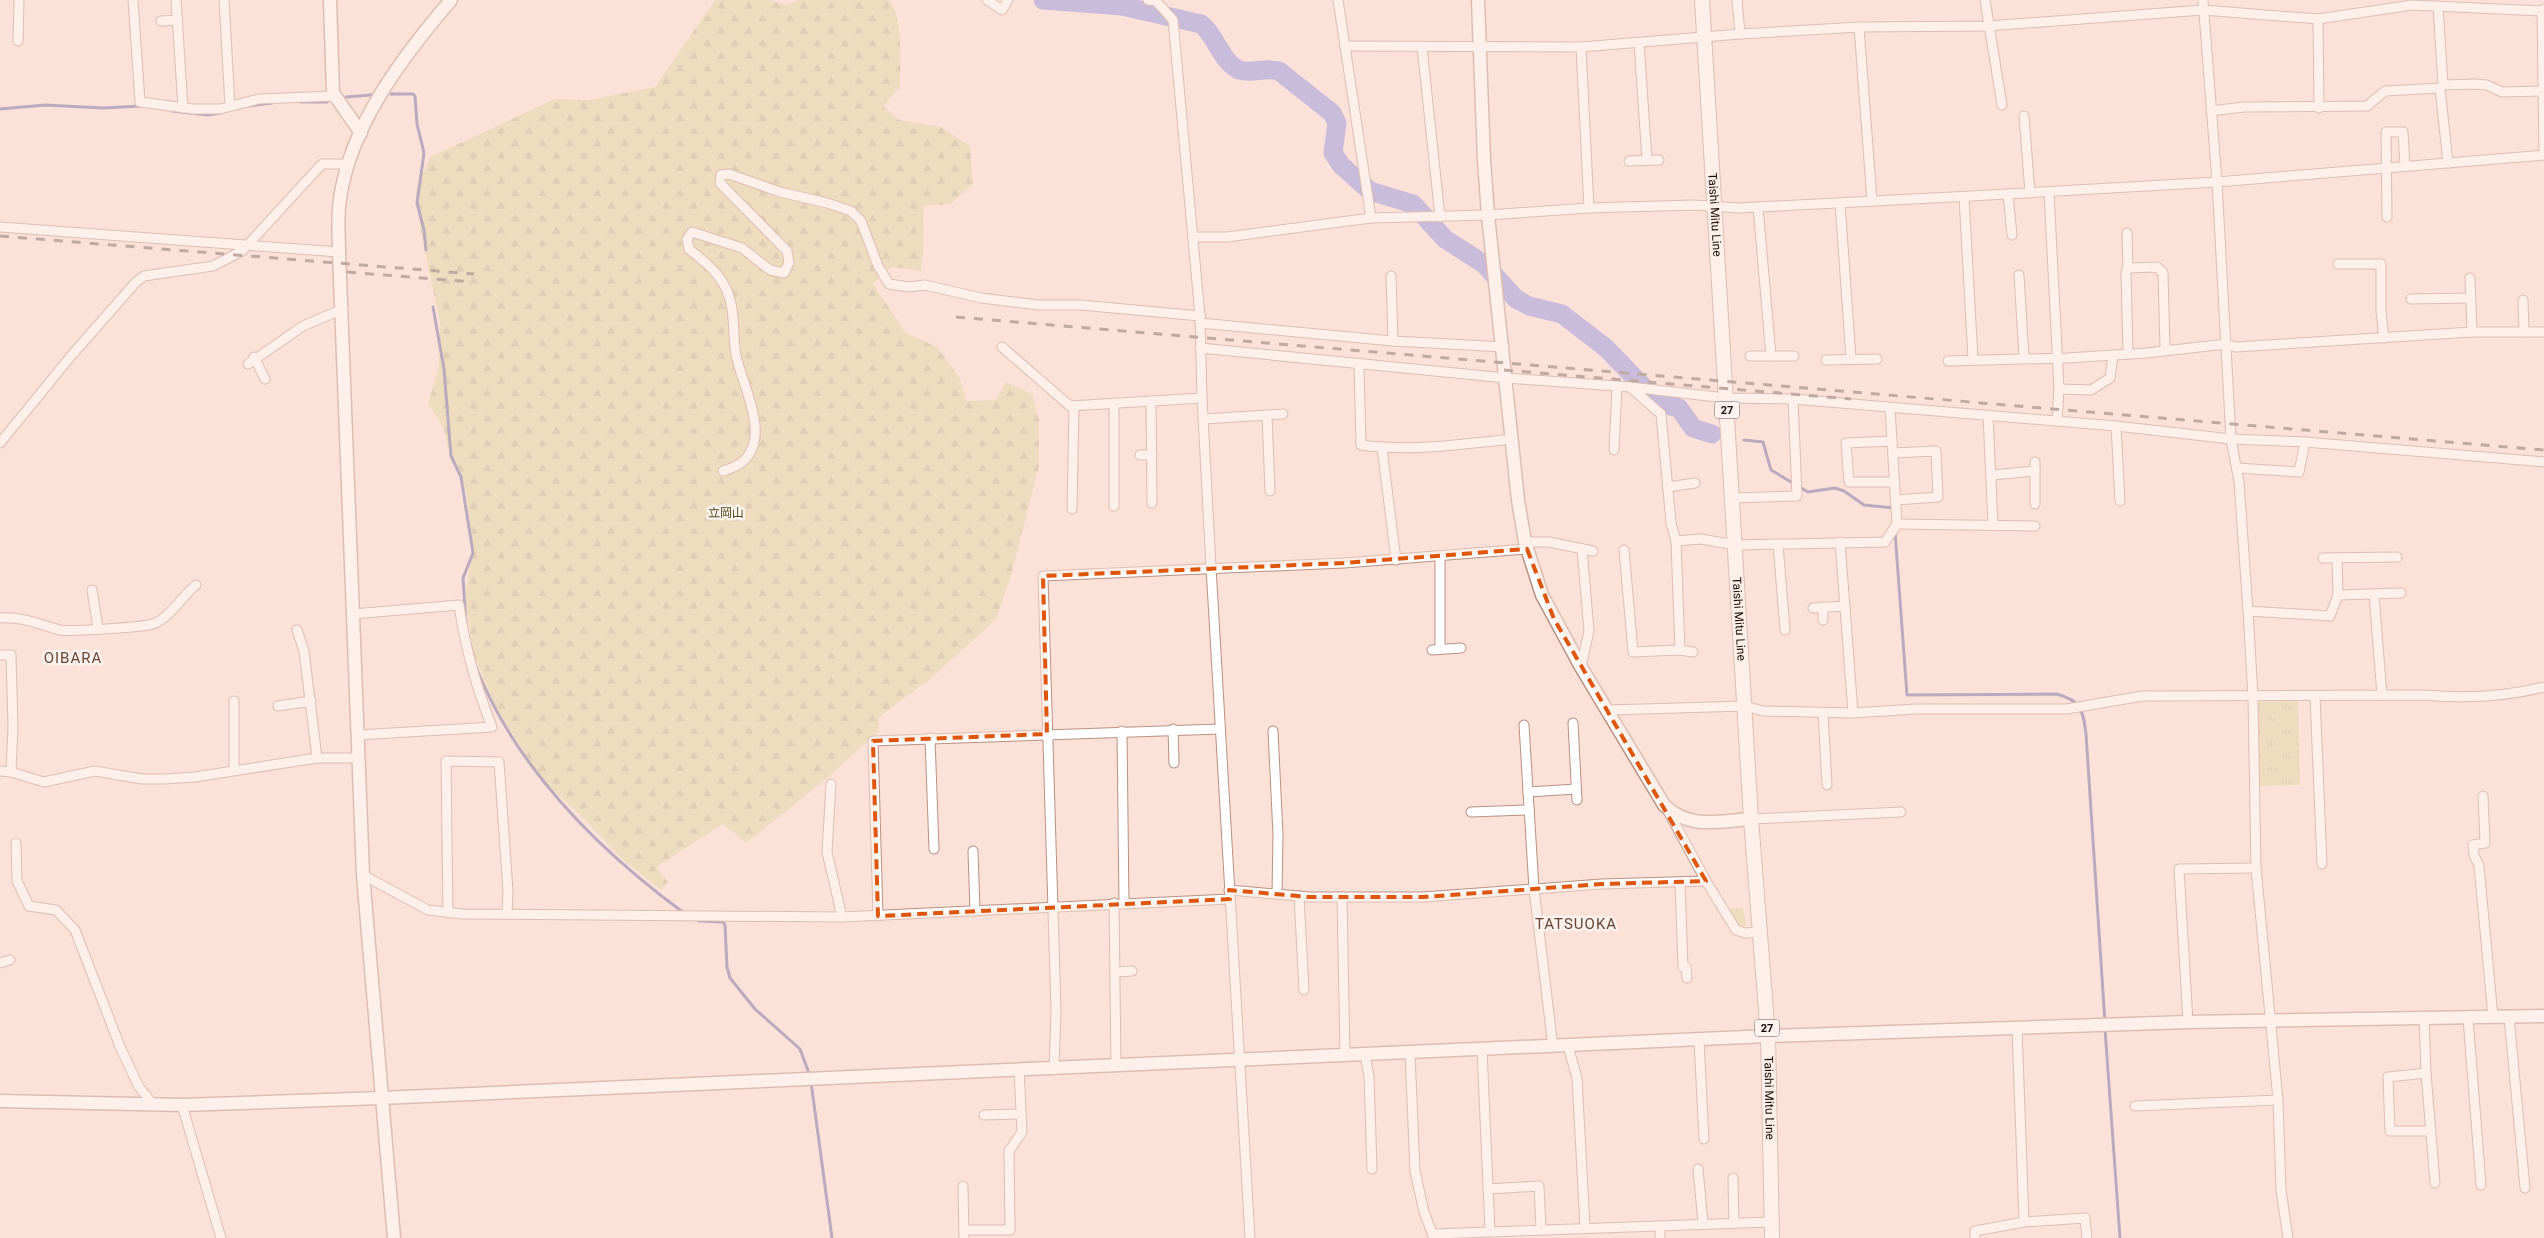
<svg xmlns="http://www.w3.org/2000/svg" width="2544" height="1238" font-family="Roboto,'Noto Sans JP',sans-serif">
<defs>
<pattern id="forest-firs" width="22" height="20" patternUnits="userSpaceOnUse" patternTransform="scale(1.25)"><rect width="22" height="20" fill="#ddd6a0"/><path d="M5 1l3.5 6h-7zM16 11l3.5 6h-7z" fill="#bdb688"/></pattern>
<pattern id="park-tufts" width="24" height="20" patternUnits="userSpaceOnUse" patternTransform="scale(1.25)"><rect width="24" height="20" fill="#ddd6a0"/><path d="M3 7l-1-3M5 7V3M7 7l1-3M15 17l-1-3M17 17v-4M19 17l1-3" fill="none" stroke="#bdb688"/></pattern>
</defs>
<rect width="100%" height="100%" fill="#fce1d8"/>
<polygon fill="#ddd6a0" points="1743,908 1746,926 1739,926 1728,909"/>
<path fill="url(#forest-firs)" d="M 715,0 L 769,0 L 787,5 L 799,0 L 889,0 C 904,20 900,62 900,87 L 883,106 L 899,120 L 941,127 L 970,146 L 973,184 L 950,204 L 923,206 L 924,242 L 921,271 L 892,267 L 873,284 L 906,333 L 937,347 L 960,379 L 967,401 L 996,400 L 1006,382 L 1032,394 L 1039,420 L 1039,466 L 1010,579 L 996,619 L 934,676 L 879,717 L 879,731 L 820,784 L 746,843 L 723,824 L 656,867 L 668,882 L 661,890 L 622,859 L 582,817 L 542,780 L 495,706 L 473,652 L 465,596 L 473,546 L 466,493 L 448,447 L 443,426 L 428,404 L 439,366 L 440,323 L 420,228 L 416,190 L 430,157 L 555,99 L 588,100 L 655,87 Z"/>
<polygon fill="url(#park-tufts)" points="2298,701 2300,785 2259,786 2256,702"/>
<g fill="none" stroke-linecap="round" stroke-linejoin="round">
<g stroke="#68679b" stroke-width="3">
<polyline points="391,94 413,94 415,96 417,124 424,153 417,203 424,230 426,250"/>
<polyline points="346,97 371,95"/>
<polyline points="301,102 327,102"/>
<polyline points="249,106 272,103"/>
<polyline points="0,109 45,105 103,108 141,106"/>
<polyline points="172,111 208,115 221,113"/>
<polyline points="433,307 444,369 451,456 461,477 473,553 463,578 466,624"/>
<polyline points="1744,440 1763,442 1771,470 1808,492 1835,488 1844,491 1864,505 1894,508 1894,511"/>
<path d="M 1895,532 L 1907,695 L 2057,694 C 2082,701 2083,711 2086,734 L 2105,1023"/>
<path d="M 476,667 C 516,768 597,849 684,913"/>
<polyline points="694,918 699,921 723,922 725,925 727,967 730,978 755,1009 800,1049 810,1076"/>
<polyline points="2105,1029 2120,1238"/>
<polyline points="811,1082 832,1238"/>
</g>
<path stroke="#8a8edb" stroke-width="19" d="M 1043,0 L 1122,6 L 1201,24 C 1216,35 1221,62 1239,70 C 1252,74 1266,67 1279,71 L 1332,113 L 1337,123 L 1333,153 L 1341,165 L 1370,191 L 1413,204 L 1445,239 L 1484,264 L 1516,299 L 1529,306 L 1562,314 L 1606,348 L 1659,403 L 1679,408 L 1693,428 L 1712,434"/>
<defs>
<g id="street">
<polyline points="133,0 140,102 193,109 220,109 259,99 334,96"/>
<polyline points="176,0 183,108"/>
<polyline points="224,0 230,106"/>
<polyline points="987,0 1002,10 1008,0"/>
<polyline points="1148,0 1156,1 1173,20 1200,316 1202,398 1211,567 1250,1238"/>
<polyline points="1338,0 1371,218"/>
<polyline points="1737,0 1740,34"/>
<polyline points="1985,0 2002,105"/>
<polyline points="2203,0 2217,182 2231,439 2239,482 2248,611 2253,697 2256,868 2278,1100 2281,1190 2288,1238"/>
<polyline points="2438,6 2443,85"/>
<polyline points="2542,11 2544,155"/>
<polyline points="2318,19 2319,108"/>
<polyline points="161,21 178,20"/>
<polyline points="1859,27 1872,201"/>
<polyline points="18,41 19,0"/>
<polyline points="1639,43 1647,160"/>
<polyline points="1345,46 1581,47 1740,34 1859,27 1988,26 2203,10 2318,19 2412,5 2542,11 2544,9"/>
<polyline points="1422,47 1440,217"/>
<polyline points="1581,47 1589,208"/>
<polyline points="2440,88 2448,163"/>
<polyline points="2211,111 2244,107 2367,106 2385,91 2440,88 2443,85 2475,84 2487,85 2502,92 2543,91"/>
<polyline points="2024,116 2030,193"/>
<polyline points="1629,161 1659,160"/>
<polyline points="2049,192 2059,389 2057,421"/>
<polyline points="2008,194 2012,235"/>
<polyline points="1964,197 1973,359"/>
<polyline points="1840,203 1851,359"/>
<polyline points="1758,207 1771,356"/>
<polyline points="2387,217 2386,132 2403,132 2405,166"/>
<polyline points="0,227 339,252"/>
<polyline points="2127,233 2128,268 2126,272 2128,354"/>
<polyline points="1193,237 1227,237 1371,218 1488,215 1589,208 1694,205 1739,208 1971,196 2217,182 2544,155"/>
<polyline points="2338,264 2381,264 2381,311 2384,338"/>
<polyline points="2128,268 2157,267 2163,273 2165,349"/>
<polyline points="2019,275 2024,358"/>
<polyline points="1391,276 1393,341"/>
<polyline points="2470,278 2472,332"/>
<polyline points="2411,299 2470,298"/>
<polyline points="2523,300 2524,332"/>
<polyline points="1200,323 1393,341 1504,347"/>
<polyline points="1002,347 1070,406 1202,398"/>
<polyline points="1200,348 1506,378 1630,387 1726,398 1793,399 2116,426 2231,439 2305,442 2544,462"/>
<polyline points="1750,356 1794,356"/>
<polyline points="254,357 265,379"/>
<polyline points="1826,360 1877,359"/>
<polyline points="1948,361 2067,358 2146,353 2226,344 2236,347 2472,332 2544,332"/>
<polyline points="248,364 303,326 343,309"/>
<path d="M 1359,364 L 1361,445 C 1411,452 1463,444 1513,439"/>
<polyline points="1630,387 1661,414 1671,523 1676,541 1680,650"/>
<polyline points="2059,389 2091,390 2110,378 2113,355"/>
<polyline points="1151,401 1152,503"/>
<polyline points="1267,415 1270,491"/>
<polyline points="1988,415 1993,525"/>
<polyline points="1203,419 1283,414"/>
<polyline points="2116,426 2120,501"/>
<polyline points="1892,441 1846,443 1849,482 1895,482"/>
<polyline points="0,443 71,356 136,282 144,276 213,266 242,251 322,164 348,164"/>
<polyline points="1382,448 1396,560"/>
<polyline points="1614,450 1617,386"/>
<polyline points="1893,453 1936,451 1938,497 1896,500"/>
<polyline points="1140,455 1152,455"/>
<polyline points="2035,462 2035,504"/>
<polyline points="2237,468 2299,472 2305,442"/>
<path d="M 723,471 C 728,469 736,467 741,463 C 773,438 742,386 736,355 C 732,334 736,311 727,291 C 719,272 705,262 689,249 L 687,239 L 692,232 L 742,248 L 770,270 L 784,273 L 789,263 L 787,251 L 720,183 L 721,175 L 729,174 L 780,192 L 827,203 L 851,211 L 861,221 L 878,266 L 889,284 L 909,287 L 925,285 L 981,298 L 1038,305 L 1081,305 L 1200,316"/>
<polyline points="1992,475 2035,471"/>
<polyline points="1668,487 1695,483"/>
<polyline points="1733,498 1797,496 1793,399"/>
<polyline points="1114,506 1114,403"/>
<polyline points="1072,509 1074,406"/>
<polyline points="1897,524 2035,526"/>
<polyline points="1676,541 1701,539 1735,545 1885,542 1897,524 1890,408"/>
<polyline points="1525,542 1549,542 1593,551"/>
<polyline points="1840,542 1853,713"/>
<polyline points="1778,544 1785,630"/>
<polyline points="1624,550 1633,652 1680,650 1693,652"/>
<polyline points="1440,557 1440,649"/>
<polyline points="2323,558 2397,557"/>
<polyline points="92,590 98,628"/>
<polyline points="2338,595 2401,593"/>
<polyline points="2374,595 2382,695"/>
<polyline points="1823,607 1823,620"/>
<polyline points="1813,608 1845,606"/>
<polyline points="2248,611 2330,616 2338,595 2337,559"/>
<path d="M 353,614 L 459,605 C 465,647 476,687 492,727 L 358,735"/>
<path d="M 0,618 C 22,616 40,625 60,630 C 70,632 144,627 153,624 C 170,618 182,596 196,585"/>
<polyline points="297,630 304,651 317,758"/>
<polyline points="1432,650 1461,648"/>
<polyline points="0,655 11,655 13,727 11,772"/>
<polyline points="1581,667 1589,631 1582,549"/>
<polyline points="2315,696 2322,864"/>
<polyline points="234,701 234,770"/>
<polyline points="278,706 311,701"/>
<path d="M 1608,710 L 1746,706 L 1763,711 L 1853,713 L 1916,709 L 2067,709 L 2142,696 L 2425,695 C 2466,699 2504,697 2544,687"/>
<polyline points="1823,713 1827,785"/>
<polyline points="1573,723 1577,800"/>
<polyline points="1524,725 1534,889 1553,1047"/>
<polyline points="1173,729 1174,763"/>
<polyline points="1122,731 1124,903"/>
<polyline points="1273,731 1278,835 1277,894"/>
<polyline points="930,738 934,849"/>
<polyline points="0,771 11,772 44,782 95,771 142,779 164,779 195,777 317,758 359,758"/>
<polyline points="831,784 827,852 842,917"/>
<polyline points="1528,792 1576,789"/>
<polyline points="2483,796 2485,843 2473,845 2474,855 2479,866 2493,1017"/>
<polyline points="1667,809 1706,881 1736,930 1745,933 1760,932"/>
<polyline points="1471,812 1529,810"/>
<polyline points="1751,819 1901,812"/>
<polyline points="16,843 17,881 29,906 56,910 75,930 121,1049 139,1087 152,1103"/>
<polyline points="973,851 975,911"/>
<polyline points="363,875 428,910 463,914 842,917 1230,899"/>
<polyline points="1680,882 1683,967 1686,967 1687,978"/>
<polyline points="1229,890 1310,897 1423,897 1602,884 1706,881"/>
<polyline points="1299,896 1304,990"/>
<polyline points="1342,897 1345,1056"/>
<polyline points="1114,903 1116,1065"/>
<polyline points="448,913 446,761 499,762 508,891 507,914"/>
<polyline points="878,916 873,741 1220,729"/>
<polyline points="0,963 10,960"/>
<polyline points="1116,972 1132,971"/>
<polyline points="2509,1017 2525,1188"/>
<polyline points="2424,1018 2426,1073 2435,1183"/>
<polyline points="2468,1018 2481,1185"/>
<polyline points="2188,1022 2179,869 2256,868"/>
<polyline points="2017,1028 2024,1222"/>
<polyline points="1699,1041 1704,1139"/>
<polyline points="1568,1046 1577,1078 1585,1227"/>
<polyline points="1482,1050 1490,1231"/>
<polyline points="1410,1053 1415,1171 1424,1212 1434,1238"/>
<polyline points="1365,1055 1369,1077 1372,1169"/>
<polyline points="1054,1070 1056,1010 1043,576 1344,563 1527,549"/>
<polyline points="2426,1073 2388,1077 2390,1131 2430,1131"/>
<polyline points="182,1105 221,1238"/>
<polyline points="2135,1106 2278,1100"/>
<polyline points="984,1115 1021,1114"/>
<polyline points="1698,1169 1703,1223"/>
<polyline points="1733,1178 1734,1224"/>
<polyline points="963,1186 964,1238"/>
<polyline points="1488,1189 1539,1186 1541,1229"/>
<polyline points="1660,1226 1660,1238"/>
<polyline points="964,1230 1010,1230 1009,1151 1022,1132 1019,1069"/>
<polyline points="1434,1234 1771,1222"/>
<polyline points="1975,1238 1975,1231 2024,1222 2085,1218 2087,1238"/>
</g>
<g id="secondary">
<polyline points="330,0 333,93 361,133"/>
<path d="M 1478,0 L 1484,160 L 1488,215 L 1518,500 L 1525,542 L 1542,595 L 1581,667 L 1664,805 C 1689,830 1719,821 1751,819"/>
<polyline points="0,1101 182,1105 381,1098 1768,1036 2188,1022 2544,1016"/>
<path d="M 394,1238 L 363,875 L 339,252 C 339,235 337,216 340,199 C 350,125 404,55 451,0"/>
</g>
<g id="primary">
<path id="s1" d="M 1702,0 L 1751,819 L 1768,1036 L 1772,1238"/>
</g>
</defs>
<use href="#street" stroke="#b99182" stroke-width="11"/>
<use href="#secondary" stroke="#b99182" stroke-width="15"/>
<use href="#primary" stroke="#b99182" stroke-width="16"/>
<use href="#street" stroke="#fff" stroke-width="9"/>
<use href="#secondary" stroke="#fff" stroke-width="12"/>
<use href="#primary" stroke="#fff" stroke-width="14"/>
<g stroke="#78645e" stroke-width="3" stroke-dasharray="9 9" stroke-linecap="butt">
<polyline points="0,236 474,274"/>
<polyline points="347,272 472,282"/>
<polyline points="956,317 2544,450"/>
<polyline points="1504,370 1851,399"/>
</g>
</g>
<path d="M0 0H2544V1238H0ZM 1527,549 L 1554,619 L 1706,881 L 1602,884 L 1423,897 L 1310,897 L 1229,890 L 1230,899 L 878,916 L 873,741 L 1047,734 L 1043,576 L 1344,563 Z" fill="#fce1d8" fill-opacity=".55" fill-rule="evenodd"/>
<path fill="none" stroke="#de550c" stroke-width="4" stroke-dasharray="10 6" stroke-linejoin="round" d="M 1527,549 L 1554,619 L 1706,881 L 1602,884 L 1423,897 L 1310,897 L 1229,890 L 1230,899 L 878,916 L 873,741 L 1047,734 L 1043,576 L 1344,563 Z"/>
<g text-anchor="middle" stroke-width="5" stroke-linejoin="round" paint-order="stroke">
<g fill="#fcf3ef" stroke="#5e514d" stroke-width="1">
<rect x="1714.5" y="401.5" width="25" height="17" rx="4"/>
<rect x="1754.5" y="1019.5" width="25" height="17" rx="4"/>
</g>
<g font-size="11" font-weight="bold" fill="#1a0c07">
<text x="1727" y="414">27</text>
<text x="1767" y="1032">27</text>
</g>
<g font-size="12" fill="#1a0c07" stroke="#fcf3ef">
<text dy="4" stroke="none"><textPath href="#s1" startOffset="215">Taishi Mitu Line</textPath></text>
<text dy="4" stroke="none"><textPath href="#s1" startOffset="620">Taishi Mitu Line</textPath></text>
<text dy="4" stroke="none"><textPath href="#s1" startOffset="1100">Taishi Mitu Line</textPath></text>
</g>
<g font-size="12" fill="#4f4922" stroke="#fcf3ef">
<text x="726" y="517">立岡山</text>
</g>
<g font-size="15" letter-spacing="1" fill="#674437" stroke="#fcf3ef">
<text x="73" y="663">OIBARA</text>
<text x="1576" y="929">TATSUOKA</text>
</g>
</g>
</svg>
